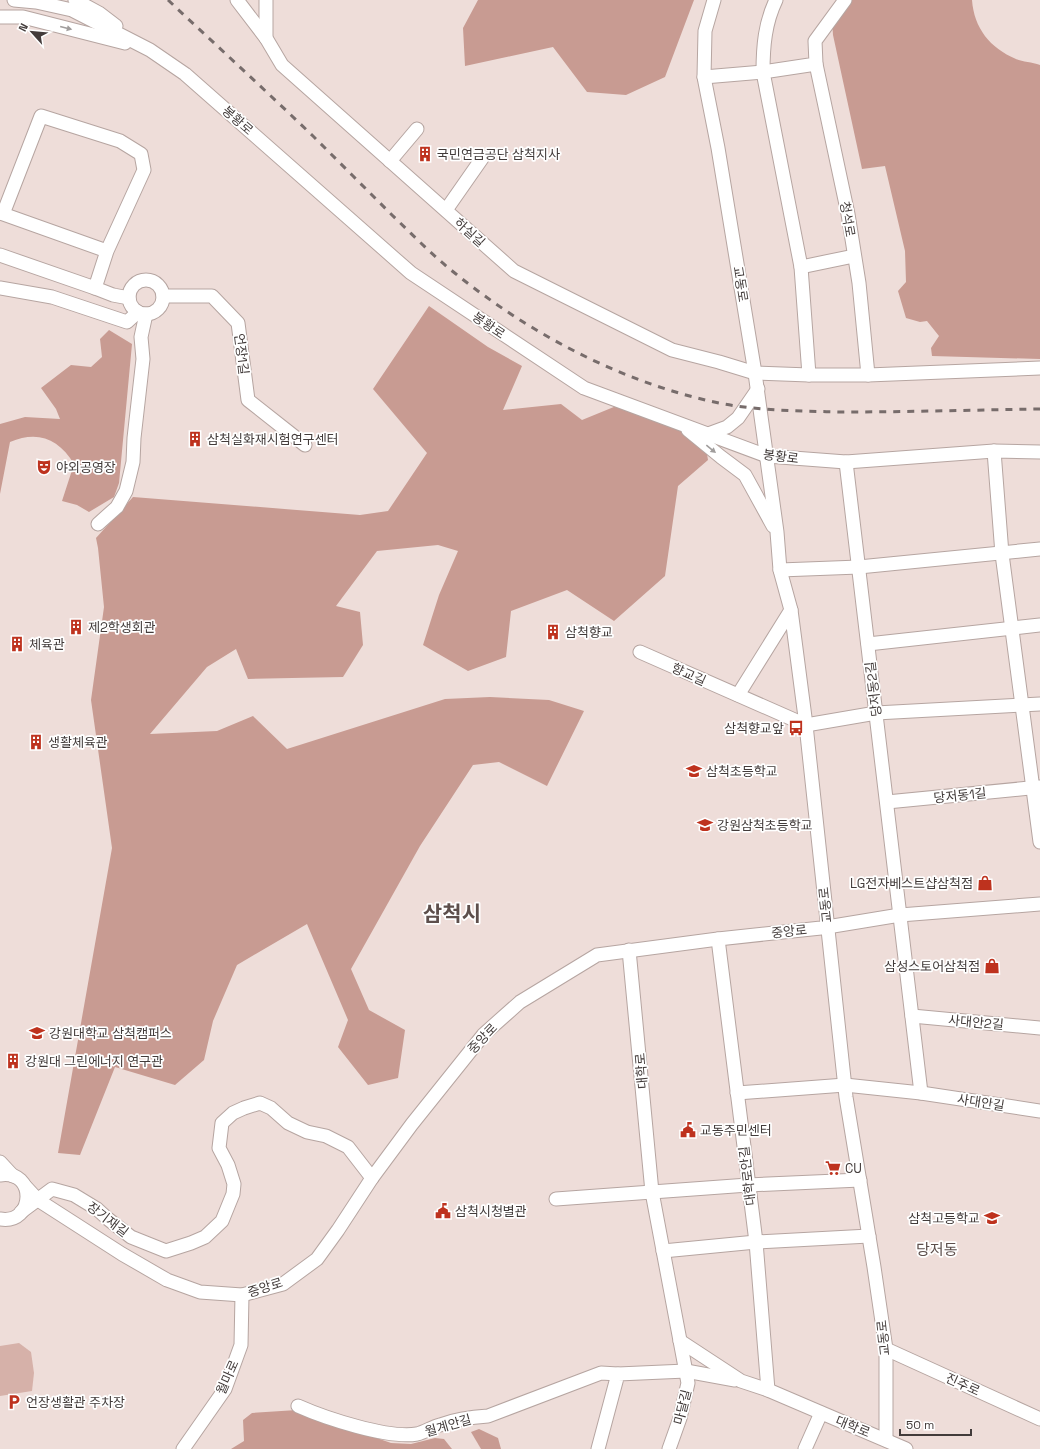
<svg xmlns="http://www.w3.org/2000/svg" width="1040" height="1449" font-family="'Space Grotesk','Noto Sans KR',sans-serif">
<rect width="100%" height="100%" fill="#eeddd9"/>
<polygon fill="#d6b1a9" points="19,1343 31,1352 34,1373 32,1391 0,1396 0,1346"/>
<g fill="#c89b92">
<polygon points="478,0 694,0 665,77 626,95 587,92 553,47 465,66 463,28"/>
<path d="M 842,0 L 972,0 C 974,28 990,48 1016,59 C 1023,62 1032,62 1040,65 L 1040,359 L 932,356 L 931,348 L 939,336 L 927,321 L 920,322 L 906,318 L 898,291 L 906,282 L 905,251 L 885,166 L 862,169 L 833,35 L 832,21 Z"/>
<polygon points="429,306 488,347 522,366 503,410 561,404 582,420 626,402 705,442 708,460 678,486 665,576 614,621 567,590 511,611 506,657 468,671 423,645 439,595 458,551 438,545 377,551 336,606 360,612 363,645 343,677 248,679 236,649 207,667 150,734 217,731 253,716 287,749 445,699 490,697 549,700 584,711 547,786 499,762 473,765 420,846 351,969 369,1010 405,1030 398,1078 368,1085 338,1047 348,1020 307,924 237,965 213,1021 204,1060 175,1085 115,1067 80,1155 58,1153 112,848 91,700 104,607 98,548 96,538 133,497 360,515 388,511 427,453 373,389"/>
<path d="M 109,330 L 132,344 L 119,483 L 114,497 L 89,512 L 77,505 L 62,501 L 74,464 C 59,439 38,430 10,442 L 0,494 L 0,424 L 25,417 L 60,419 L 56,409 L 41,388 L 71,365 L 91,367 L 102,357 L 100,339 Z"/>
<polygon points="297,1410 391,1443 411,1444 435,1438 444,1439 452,1449 231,1449 244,1441 243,1420 252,1413"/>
<polygon points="479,1429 498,1438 501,1449 481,1449 471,1432"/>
</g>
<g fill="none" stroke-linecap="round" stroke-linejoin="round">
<defs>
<g id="minor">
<polyline points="14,0 36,2 72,10 150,50 185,74 411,273 584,388 767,456 846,462 994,451 1040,452"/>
<polyline points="75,0 99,13 116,26"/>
<polyline points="237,0 266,38"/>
<polyline points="266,0 266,38 282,65 514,271 672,350 719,362 755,373 809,375 868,375 1040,368"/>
<polyline points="714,0 705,31 704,77 718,148 755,373 777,532 780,570 791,610 806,725 846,1097 874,1267 886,1349 886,1440"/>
<path d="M 776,0 C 765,23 763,46 763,72 L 801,267 L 809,375"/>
<polyline points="0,17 23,17 125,43"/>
<polyline points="816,64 848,214 859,283 868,375"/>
<polyline points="704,77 763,72 816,64 815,41 845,0"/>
<polyline points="390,161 417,129"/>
<polyline points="446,210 483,157"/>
<polyline points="0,255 95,288 113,295 129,298"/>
<polyline points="801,267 854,256"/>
<circle cx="146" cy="297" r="17"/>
<polyline points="0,288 52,297 127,322 138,312"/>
<polyline points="95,288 107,251 144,170 141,154 120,141 41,116 3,214 107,251"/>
<polyline points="163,296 212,296 238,323 248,400 305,445"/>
<polyline points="688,430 721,457 745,475 773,526"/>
<polyline points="708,434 727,427 738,418 758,389"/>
<polyline points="994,451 1002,554 1040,842"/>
<polyline points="846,462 921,1093"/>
<polyline points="98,524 117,507 126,491 133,462 134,438 143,359 141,337 146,314"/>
<polyline points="780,570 859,567 1040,549"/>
<polyline points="868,644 1040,625"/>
<polyline points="640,652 806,725 876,713 1040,704"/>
<polyline points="738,695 791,610"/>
<polyline points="887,802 1040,787"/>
<polyline points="718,939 756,1242 768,1390"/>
<polyline points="629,950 652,1192 688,1383 680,1418 669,1449"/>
<polyline points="912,1016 1040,1028"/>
<polyline points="737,1093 845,1085 921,1093 1040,1111"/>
<polyline points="0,1162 13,1176"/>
<path d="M 0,1175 C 37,1169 35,1225 0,1219"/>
<polyline points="25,1186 38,1200 122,1254 167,1280 200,1292 242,1295 283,1284 317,1259 338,1230 372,1178 412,1124 484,1034 520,1002 597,955 718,939 821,928 900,915 1040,904"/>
<polyline points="556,1199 748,1185 860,1180"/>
<polyline points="21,1212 52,1189 74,1195 97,1209 108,1219 131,1237 166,1251 191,1243 205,1237 222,1221 233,1194 234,1184 228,1165 219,1148 222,1123 233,1113 244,1108 260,1103 271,1108 288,1123 307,1132 326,1136 348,1147 372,1178"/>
<polyline points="663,1251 756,1242 869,1236"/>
<polyline points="680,1341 741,1381 768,1390 906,1449"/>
<polyline points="886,1349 1040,1419"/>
<path d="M 298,1406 C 325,1418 388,1439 417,1434 C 425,1432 432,1427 440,1425 C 456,1419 471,1417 488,1416 L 601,1373 L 618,1374"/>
<polyline points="183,1449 225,1389 241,1345 242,1295"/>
<polyline points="598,1449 618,1374 686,1371 735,1380"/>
<polyline points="805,1449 821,1413"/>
</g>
</defs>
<use href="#minor" stroke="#b6a5a1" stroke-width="15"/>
<use href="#minor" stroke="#fff" stroke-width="13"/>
<path stroke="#776c6b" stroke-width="3" stroke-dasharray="7 7" stroke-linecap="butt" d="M 168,0 C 216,45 265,90 313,136 C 339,162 366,189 392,215 C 413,235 433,256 456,274 C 533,336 627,385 724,404 C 763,411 802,411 841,412 C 907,412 974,410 1040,409"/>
</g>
<defs><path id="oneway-solid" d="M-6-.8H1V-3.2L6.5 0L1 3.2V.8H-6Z"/></defs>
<g fill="#a09d9c">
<use href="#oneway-solid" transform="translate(66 28) rotate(14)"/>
<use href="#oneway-solid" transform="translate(711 449) rotate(39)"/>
</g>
<defs>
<symbol id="building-bare" viewBox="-9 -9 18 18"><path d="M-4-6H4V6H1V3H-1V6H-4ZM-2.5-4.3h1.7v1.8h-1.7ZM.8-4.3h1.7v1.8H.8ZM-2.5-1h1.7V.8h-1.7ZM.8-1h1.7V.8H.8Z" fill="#be321e" stroke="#fff" stroke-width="2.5" paint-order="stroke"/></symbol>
<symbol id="theatre-bare" viewBox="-9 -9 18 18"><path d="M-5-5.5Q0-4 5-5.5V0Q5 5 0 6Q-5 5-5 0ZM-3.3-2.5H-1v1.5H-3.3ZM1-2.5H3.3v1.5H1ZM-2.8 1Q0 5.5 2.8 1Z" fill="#be321e" stroke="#fff" stroke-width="2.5" paint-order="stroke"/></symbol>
<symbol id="bus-bare" viewBox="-9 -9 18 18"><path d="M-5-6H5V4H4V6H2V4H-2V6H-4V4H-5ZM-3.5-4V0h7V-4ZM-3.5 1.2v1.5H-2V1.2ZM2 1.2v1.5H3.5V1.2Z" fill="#be321e" stroke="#fff" stroke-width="2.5" paint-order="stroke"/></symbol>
<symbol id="school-bare" viewBox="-9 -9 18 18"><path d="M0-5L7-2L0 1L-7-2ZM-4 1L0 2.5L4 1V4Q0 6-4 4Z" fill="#be321e" stroke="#fff" stroke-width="2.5" paint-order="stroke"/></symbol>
<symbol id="shop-bare" viewBox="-9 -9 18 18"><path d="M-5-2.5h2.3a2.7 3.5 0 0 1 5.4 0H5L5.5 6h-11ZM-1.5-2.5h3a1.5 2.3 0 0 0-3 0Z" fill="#be321e" stroke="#fff" stroke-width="2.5" paint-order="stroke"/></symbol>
<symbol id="university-bare" viewBox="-9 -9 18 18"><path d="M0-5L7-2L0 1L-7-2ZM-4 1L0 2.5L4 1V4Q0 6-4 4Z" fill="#be321e" stroke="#fff" stroke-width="2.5" paint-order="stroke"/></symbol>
<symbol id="civic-bare" viewBox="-9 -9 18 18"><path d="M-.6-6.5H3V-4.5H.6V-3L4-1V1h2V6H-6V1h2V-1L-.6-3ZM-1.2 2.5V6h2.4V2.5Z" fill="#be321e" stroke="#fff" stroke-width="2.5" paint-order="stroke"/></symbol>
<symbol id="supermarket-bare" viewBox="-9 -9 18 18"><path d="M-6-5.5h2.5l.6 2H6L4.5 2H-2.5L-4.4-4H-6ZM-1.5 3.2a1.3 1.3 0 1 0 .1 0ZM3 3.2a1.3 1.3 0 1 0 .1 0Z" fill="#be321e" stroke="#fff" stroke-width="2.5" paint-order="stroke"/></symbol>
<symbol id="parking-bare" viewBox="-9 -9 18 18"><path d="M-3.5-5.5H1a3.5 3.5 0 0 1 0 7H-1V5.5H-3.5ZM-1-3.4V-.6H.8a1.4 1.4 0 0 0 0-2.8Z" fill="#be321e" stroke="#fff" stroke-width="2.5" paint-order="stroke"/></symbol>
</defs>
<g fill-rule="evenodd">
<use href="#building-bare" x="414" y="143" width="22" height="22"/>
<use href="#building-bare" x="184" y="428" width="22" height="22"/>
<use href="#theatre-bare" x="33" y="456" width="22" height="22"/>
<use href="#building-bare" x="65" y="616" width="22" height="22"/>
<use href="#building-bare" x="542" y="621" width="22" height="22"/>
<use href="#building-bare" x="6" y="633" width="22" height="22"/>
<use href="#bus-bare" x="785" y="717" width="22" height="22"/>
<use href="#building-bare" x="25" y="731" width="22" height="22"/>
<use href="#school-bare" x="683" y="760" width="22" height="22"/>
<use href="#school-bare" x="694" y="814" width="22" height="22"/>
<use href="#shop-bare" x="974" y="872" width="22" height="22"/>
<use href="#shop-bare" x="981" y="955" width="22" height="22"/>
<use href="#university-bare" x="26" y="1022" width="22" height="22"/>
<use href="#building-bare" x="2" y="1050" width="22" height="22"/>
<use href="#civic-bare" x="677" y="1119" width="22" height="22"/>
<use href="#supermarket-bare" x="822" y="1157" width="22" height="22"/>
<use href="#civic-bare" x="432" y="1200" width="22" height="22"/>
<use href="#school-bare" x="981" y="1207" width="22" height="22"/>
<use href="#parking-bare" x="3" y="1391" width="22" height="22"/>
</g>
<g text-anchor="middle" stroke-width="3.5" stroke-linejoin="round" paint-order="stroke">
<g font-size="13" fill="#423b3a" stroke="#fff">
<text transform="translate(238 120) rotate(41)" y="5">봉황로</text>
<text transform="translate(848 219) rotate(80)" y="5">청석로</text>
<text transform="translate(470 232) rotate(42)" y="5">하실길</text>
<text transform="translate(741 284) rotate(81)" y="5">교동로</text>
<text transform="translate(489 325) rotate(34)" y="5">봉황로</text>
<text transform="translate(242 354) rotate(83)" y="5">언장1길</text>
<text transform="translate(781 456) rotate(7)" y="5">봉황로</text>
<text transform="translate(689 674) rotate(24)" y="5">향교길</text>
<text transform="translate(873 689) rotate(-97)" y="5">당저동2길</text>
<text transform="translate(960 795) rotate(-6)" y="5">당저동1길</text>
<text transform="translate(825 905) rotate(-96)" y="5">교동로</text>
<text transform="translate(789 931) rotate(-6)" y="5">중앙로</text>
<text transform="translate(976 1022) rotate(5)" y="5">사대안2길</text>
<text transform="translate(482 1038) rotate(-46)" y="5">중앙로</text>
<text transform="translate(641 1071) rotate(-95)" y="5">대학로</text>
<text transform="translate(981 1102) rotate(9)" y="5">사대안길</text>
<text transform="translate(747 1176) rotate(-97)" y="5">대학로안길</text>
<text transform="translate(108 1219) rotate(37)" y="5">장기재길</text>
<text transform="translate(265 1287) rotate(-18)" y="5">중앙로</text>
<text transform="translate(883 1338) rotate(-96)" y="5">교동로</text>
<text transform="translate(227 1377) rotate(-66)" y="5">월마로</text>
<text transform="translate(963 1384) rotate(24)" y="5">진주로</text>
<text transform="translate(682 1407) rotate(-76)" y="5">마달길</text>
<text transform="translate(448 1425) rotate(-16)" y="5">월계안길</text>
<text transform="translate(853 1426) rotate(22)" y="5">대학로</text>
</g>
<g font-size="13" fill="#423b3a" stroke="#fff" text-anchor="start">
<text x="437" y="159">국민연금공단 삼척지사</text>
<text x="207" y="444">삼척실화재시험연구센터</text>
<text x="56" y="472">야외공영장</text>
<text x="88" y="632">제2학생회관</text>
<text x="565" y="637">삼척향교</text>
<text x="29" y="649">체육관</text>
<text x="784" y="733" text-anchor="end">삼척향교앞</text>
<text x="48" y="747">생활체육관</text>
<text x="706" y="776">삼척초등학교</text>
<text x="717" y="830">강원삼척초등학교</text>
<text x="973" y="888" text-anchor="end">LG전자베스트샵삼척점</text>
<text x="980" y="971" text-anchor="end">삼성스토어삼척점</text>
<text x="49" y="1038">강원대학교 삼척캠퍼스</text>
<text x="25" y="1066">강원대 그린에너지 연구관</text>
<text x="700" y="1135">교동주민센터</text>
<text x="845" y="1173">CU</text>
<text x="455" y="1216">삼척시청별관</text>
<text x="980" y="1223" text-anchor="end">삼척고등학교</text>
<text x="26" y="1407">언장생활관 주차장</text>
</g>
<g font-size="15" fill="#5d4f4c" stroke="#fff">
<text x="937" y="1255">당저동</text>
</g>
<g font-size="21" font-weight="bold" fill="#5d4f4c" stroke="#fff">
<text x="452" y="921">삼척시</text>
</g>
</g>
<g transform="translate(32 32) rotate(297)" stroke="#ffffff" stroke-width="3" paint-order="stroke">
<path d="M0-3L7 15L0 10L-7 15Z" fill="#423b3a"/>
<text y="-6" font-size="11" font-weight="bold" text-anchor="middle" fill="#423b3a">N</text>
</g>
<path d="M900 1429v6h71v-6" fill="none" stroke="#423b3a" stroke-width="2"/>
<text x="906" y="1429" font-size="12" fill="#423b3a" stroke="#ffffff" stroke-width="3" paint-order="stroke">50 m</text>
</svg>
